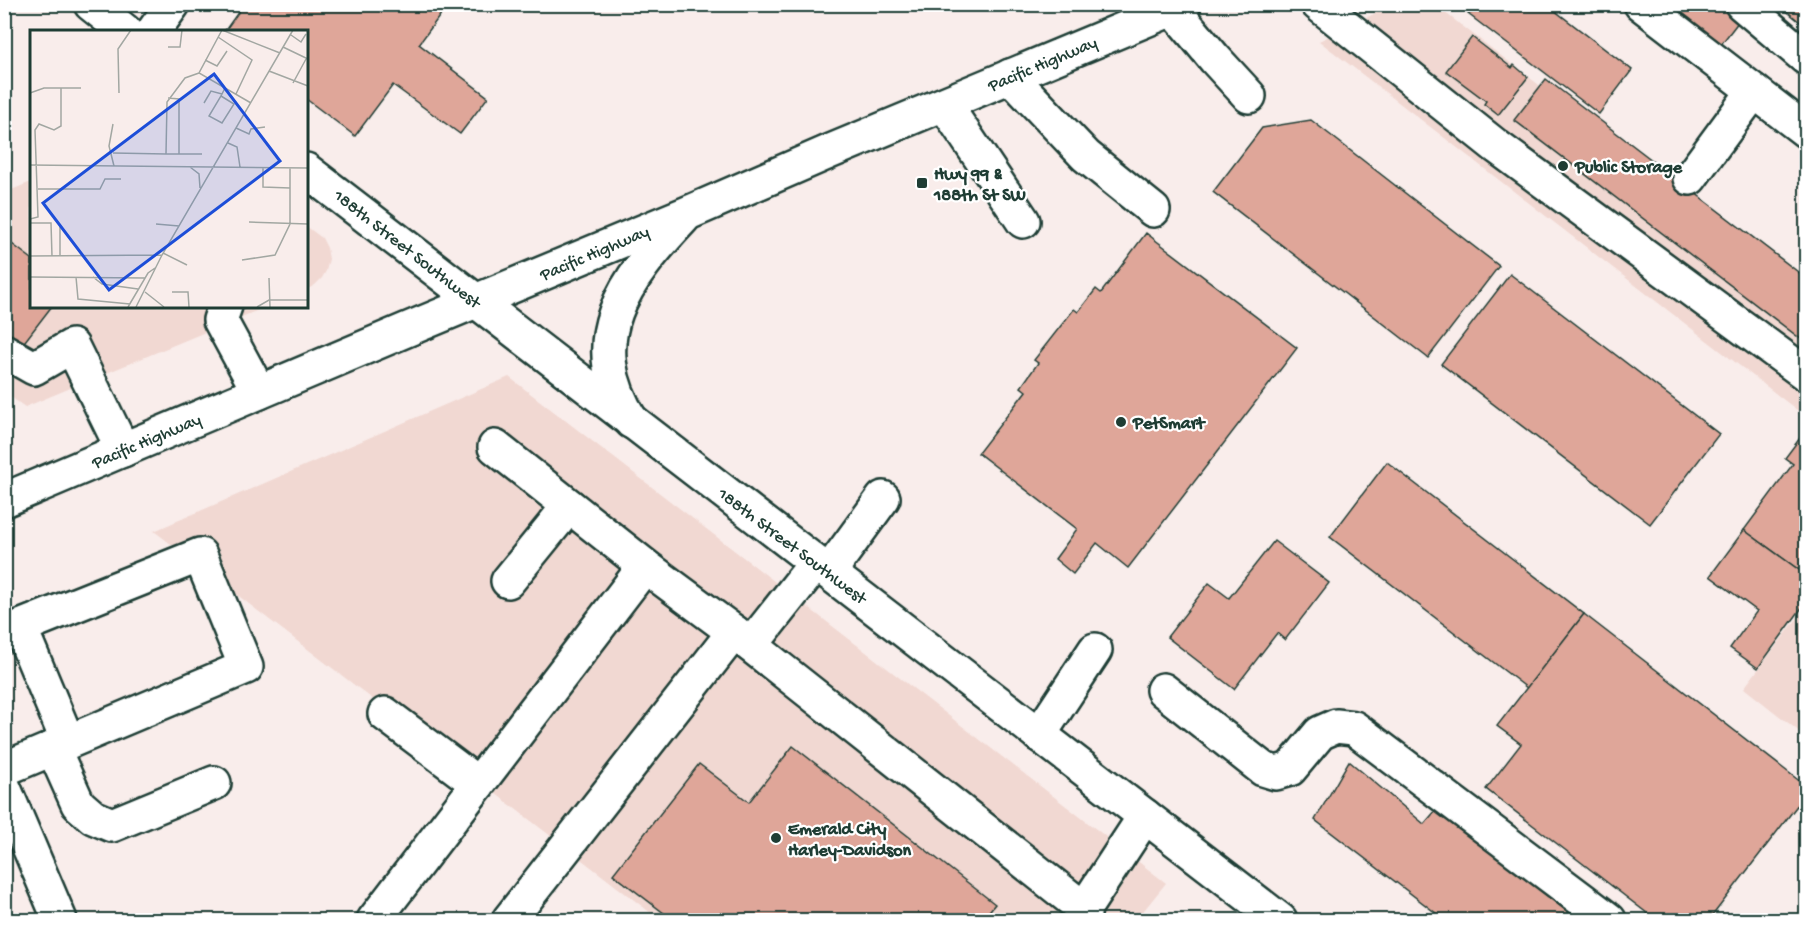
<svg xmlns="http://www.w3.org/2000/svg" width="1811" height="925" font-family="'Gochi Hand',sans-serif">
<rect width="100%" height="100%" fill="#f9edeb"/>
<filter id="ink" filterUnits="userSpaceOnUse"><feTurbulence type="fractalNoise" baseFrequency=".0167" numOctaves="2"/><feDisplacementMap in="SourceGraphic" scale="12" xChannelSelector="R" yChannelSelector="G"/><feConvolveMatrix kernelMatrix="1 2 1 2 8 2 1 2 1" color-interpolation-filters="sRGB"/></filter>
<g filter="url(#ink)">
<g fill="#f1d8d2">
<polygon points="1392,5 1435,5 1806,290 1806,417 1319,41"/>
<polygon points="31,182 32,306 268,306 25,407 5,393 4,193"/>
<polygon points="306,226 322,238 327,248 329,259 326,271 322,278 315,285 306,290"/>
<polygon points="509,377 1166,883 1136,920 660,920 154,531"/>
<polygon points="1806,607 1806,737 1744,688"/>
</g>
<g fill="#dfa699" stroke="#1f3d34" stroke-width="1.5">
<polygon points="244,4 445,4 447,6 419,44 488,97 460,134 393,85 355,136 306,99 306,32 224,32"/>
<polygon points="1492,4 1558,4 1554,10 1632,70 1599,114 1468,14"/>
<polygon points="1664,4 1726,4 1742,17 1719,47"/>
<polygon points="1778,4 1806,4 1806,27"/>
<polygon points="1472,37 1512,68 1514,65 1528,77 1498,115 1484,104 1486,101 1446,71"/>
<polygon points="1546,79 1806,278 1806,343 1514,120"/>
<polygon points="1311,120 1499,266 1428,358 1213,192 1262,128"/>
<polygon points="1146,233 1297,348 1128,568 1097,543 1073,574 1055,559 1077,529 978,453 1026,391 1021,387 1038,363 1034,360 1074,309 1078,312 1096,289 1101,293"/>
<polygon points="4,238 32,259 32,306 52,306 22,345 4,331"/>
<polygon points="1510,274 1719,434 1650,524 1441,364"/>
<polygon points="1806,430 1806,575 1744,530 1793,464 1785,458"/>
<polygon points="1387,462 1584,614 1527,688 1330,537"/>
<polygon points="1744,530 1806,575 1806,602 1758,668 1730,648 1757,611 1710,576"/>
<polygon points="1274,541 1329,583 1285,640 1277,633 1234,689 1167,637 1209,583 1229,598"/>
<polygon points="1584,614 1806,786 1806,794 1709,920 1656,920 1486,789 1521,744 1497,726"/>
<polygon points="793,746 995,904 982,920 673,920 613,874 699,764 749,802"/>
<polygon points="1349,761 1424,824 1437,809 1578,920 1445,920 1315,820"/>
</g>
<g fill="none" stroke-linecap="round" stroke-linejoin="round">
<defs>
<g id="minor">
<polyline points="91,4 126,32"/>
<polyline points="1318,4 1496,146 1806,374"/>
<polyline points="1641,4 1806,131"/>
<polyline points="1742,4 1806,58"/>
<polyline points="1173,9 1215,59 1249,96"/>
<polyline points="153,32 173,4"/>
<polyline points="1010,76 1086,156 1153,210"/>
<polyline points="945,105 1023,221"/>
<polyline points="306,170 1280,920"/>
<polyline points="1690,178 1754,91"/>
<polyline points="225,306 220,320 259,392"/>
<polyline points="4,351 34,368 72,346 123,450"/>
<polyline points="495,447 645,566 734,632"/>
<polyline points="829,572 883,498"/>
<polyline points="508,581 569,506"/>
<polyline points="751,645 816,563"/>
<polyline points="1163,690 1263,769 1276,773 1290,769 1320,733 1336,726 1354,728 1609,920"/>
<polyline points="385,714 478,784"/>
<polyline points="1039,735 1095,650"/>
<polyline points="53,748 78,804 93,817 112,825 214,783"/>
<polyline points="4,769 68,742 246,667 200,555 20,627 68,742"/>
<polyline points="4,788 60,920"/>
<polyline points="374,920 645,566"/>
<polyline points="509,920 734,632 1084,909"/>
<polyline points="1084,920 1084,909 1145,816"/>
</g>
<g id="highway">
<path d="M 632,422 C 579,339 625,280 683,218"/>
<polyline points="4,500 406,330 688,213 831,151 1184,4"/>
</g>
</defs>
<use href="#minor" stroke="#1f3d34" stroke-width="38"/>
<use href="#highway" stroke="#1f3d34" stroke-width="38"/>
<use href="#minor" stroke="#fff" stroke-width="33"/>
<use href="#highway" stroke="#fff" stroke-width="33"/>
</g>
</g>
<g fill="#1f3d34" stroke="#fff" stroke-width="2">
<circle cx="1563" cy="166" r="6"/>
<rect x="916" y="177" width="12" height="12" rx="3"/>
<circle cx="1121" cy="422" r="6"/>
<circle cx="776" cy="838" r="6"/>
</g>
<g text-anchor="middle" stroke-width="4.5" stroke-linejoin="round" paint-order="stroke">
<g font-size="18" fill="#1f3d34" stroke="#fff">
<text transform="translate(1042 63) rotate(-23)" y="6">Pacific Highway</text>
<text transform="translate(408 248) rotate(38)" y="6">188th Street Southwest</text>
<text transform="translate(594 252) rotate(-23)" y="6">Pacific Highway</text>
<text transform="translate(146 440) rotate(-23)" y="6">Pacific Highway</text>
<text transform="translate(793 545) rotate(37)" y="6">188th Street Southwest</text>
</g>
<g font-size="18" font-weight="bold" fill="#1f3d34" stroke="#fff" text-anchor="start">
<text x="1575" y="172">Public Storage</text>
<text x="934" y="179">Hwy 99 &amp;<tspan x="934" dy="21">188th St SW</tspan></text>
<text x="1133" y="428">PetSmart</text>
<text x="788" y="834">Emerald City<tspan x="788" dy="21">Harley-Davidson</tspan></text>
</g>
</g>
<g transform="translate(30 30)">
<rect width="278" height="278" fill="#f9edeb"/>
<path fill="none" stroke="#a2a7a2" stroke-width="1.5" d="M 192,0 L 169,43 L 221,73M 192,0 L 250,23M 261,5 L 271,12 L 276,4M 188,7 L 222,30 L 206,64M 138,17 L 150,17 L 152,0M 253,17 L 278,29M 175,30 L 187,36 L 197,21M 239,41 L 278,56M 263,53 L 276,29M 0,63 L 14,58 L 51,58M 89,63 L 88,19 L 101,0M 191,66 L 204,74 L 192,93 L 179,86 L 191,66 L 195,58M 138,68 L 149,69 L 149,124M 174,73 L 181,61 L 192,64M 83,94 L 79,116 L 84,136M 206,98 L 219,104 L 221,99 L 235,97M 198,113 L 207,117 L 210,137M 83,123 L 136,124 L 137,72 L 155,48 L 169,43M 136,124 L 172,124M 0,135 L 278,138M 160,137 L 169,144 L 170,158M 233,137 L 233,157 L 260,158M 8,159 L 70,159 L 75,149 L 91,149M 0,189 L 8,187 L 5,100 L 9,94 L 24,100 L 31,96 L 31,58M 219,192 L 278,194M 0,193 L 21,193 L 22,226M 126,194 L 149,196M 30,197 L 30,225M 133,223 L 157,235M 0,226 L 132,225M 212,230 L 245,225 L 260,194 L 260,138M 0,247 L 115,248M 46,247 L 48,269 L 100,274M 63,247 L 72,254 L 108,259M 239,248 L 240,277M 115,262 L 134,277M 142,262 L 158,262 L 159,277M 98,277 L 118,243 L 125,238M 106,277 L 132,225 L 263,0M 227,277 L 239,270 L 278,270"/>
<path fill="#1d4ed8" fill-opacity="0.15" stroke="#1d4ed8" stroke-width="3" d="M 184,44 L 250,131 L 79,260 L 13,173 Z"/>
<rect width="278" height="278" fill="none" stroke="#1f3d34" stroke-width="3"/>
</g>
<rect width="1811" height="925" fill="none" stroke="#fff" stroke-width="24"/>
<rect x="12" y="12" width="1787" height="901" fill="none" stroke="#1f3d34" stroke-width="2" filter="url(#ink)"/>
</svg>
